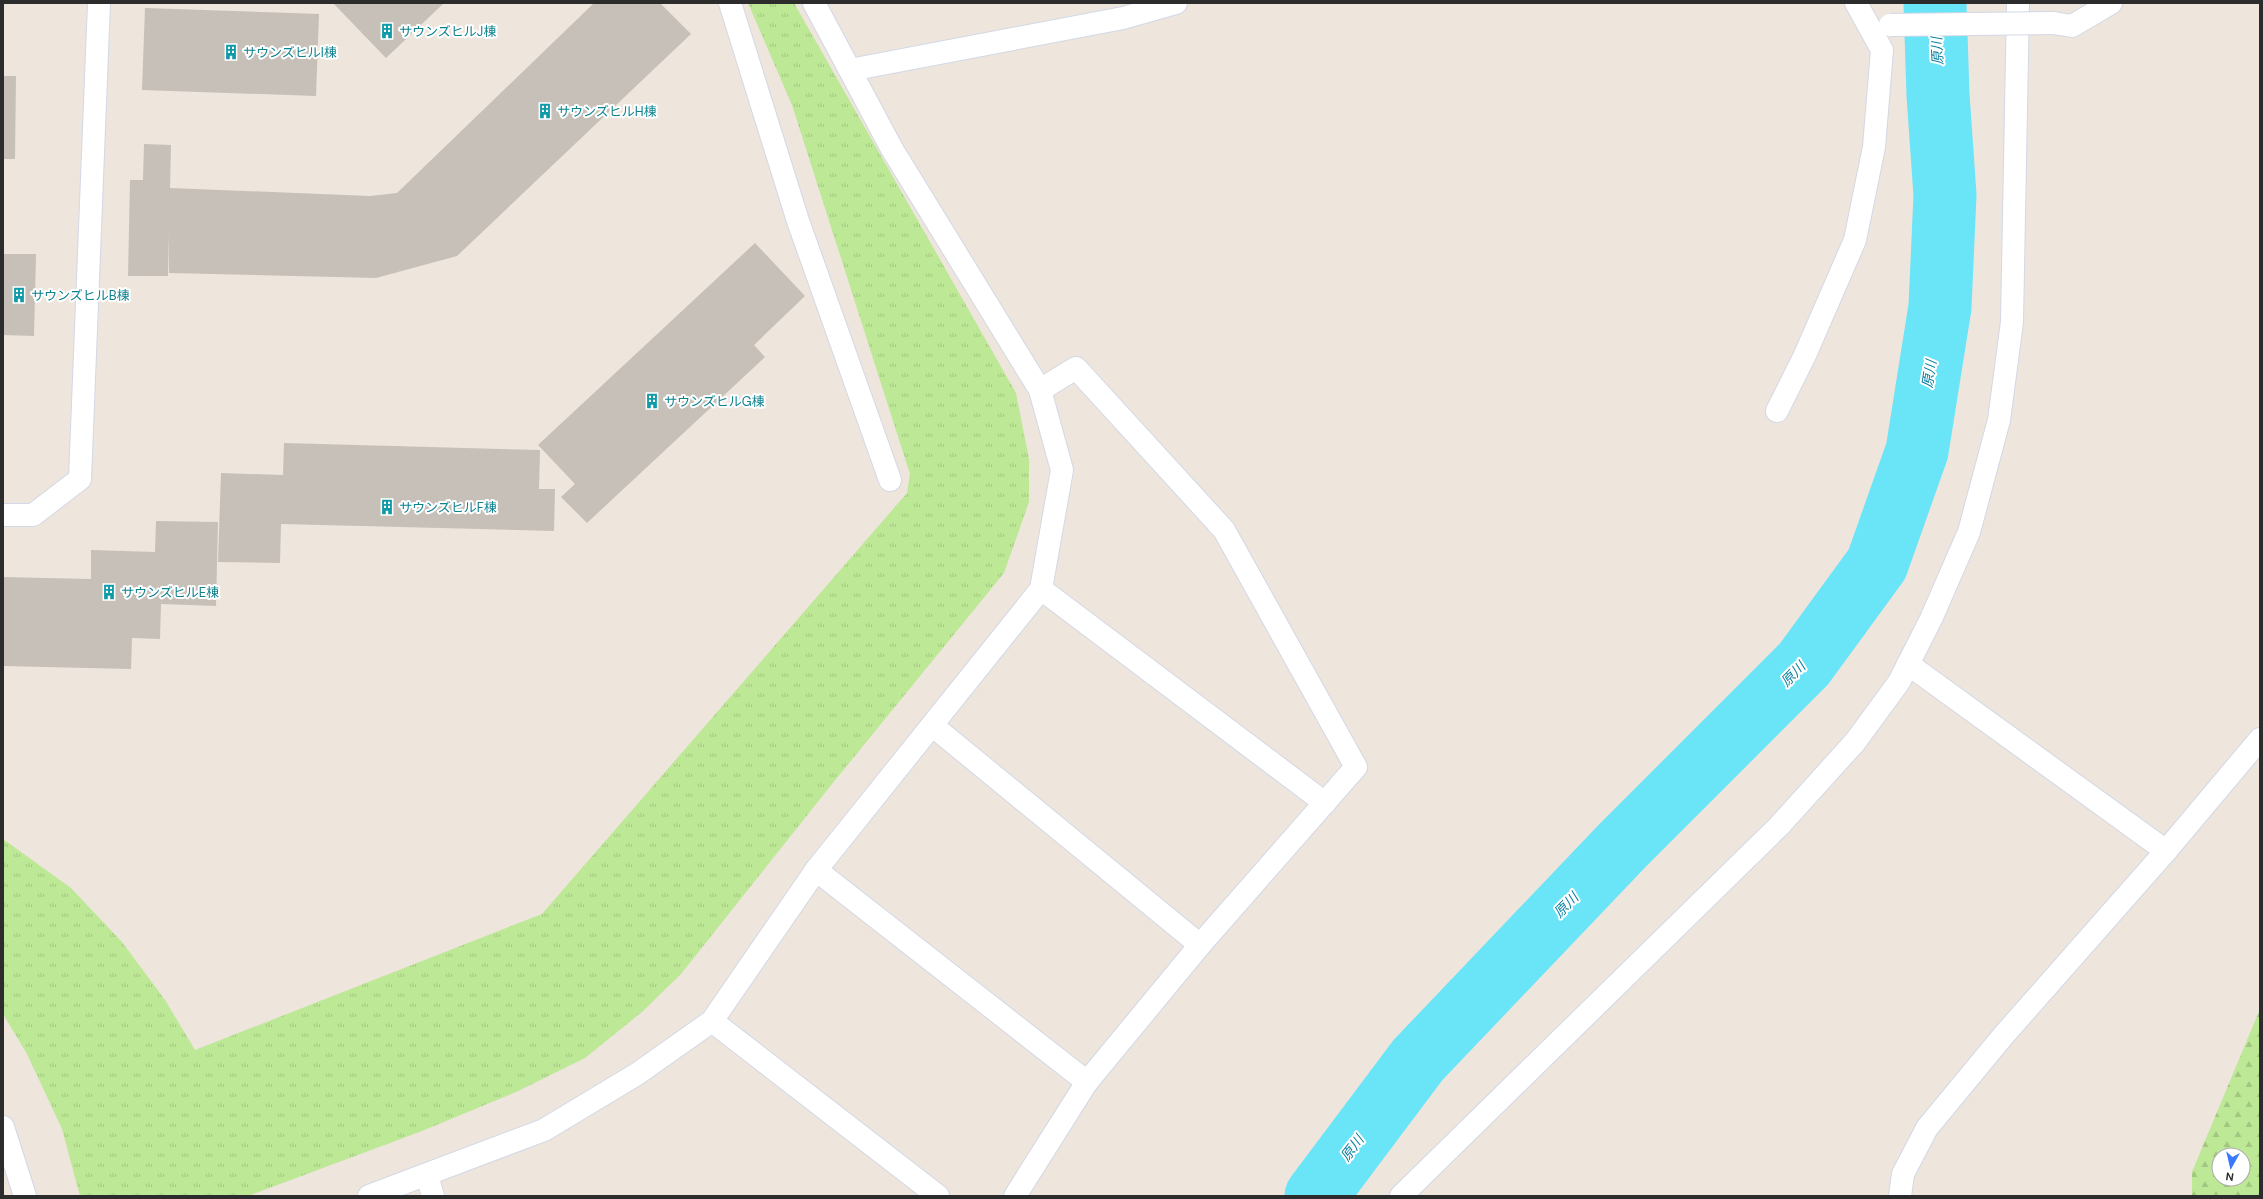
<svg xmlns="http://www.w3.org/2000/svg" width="2263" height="1199" font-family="'DM Sans','Noto Sans JP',sans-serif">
<defs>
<pattern id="grass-tufts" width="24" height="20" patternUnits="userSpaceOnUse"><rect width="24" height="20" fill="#bde896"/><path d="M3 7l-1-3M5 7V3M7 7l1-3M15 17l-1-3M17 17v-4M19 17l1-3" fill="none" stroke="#a3c781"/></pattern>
<pattern id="forest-firs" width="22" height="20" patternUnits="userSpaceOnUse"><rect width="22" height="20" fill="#bde896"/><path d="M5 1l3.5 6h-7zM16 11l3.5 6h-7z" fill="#a3c781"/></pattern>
</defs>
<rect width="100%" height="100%" fill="#eee5dd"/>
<polygon fill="url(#grass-tufts)" points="748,3 794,3 1016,393 1029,459 1029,502 1004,573 832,784 681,974 642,1012 585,1058 516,1092 422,1131 248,1196 80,1196 62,1129 27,1054 3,1014 3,839 71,888 122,942 165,1000 195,1050 542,914 907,493 910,474 792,105"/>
<path fill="url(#forest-firs)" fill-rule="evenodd" d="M 2260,1009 L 2260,1196 L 2192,1196 L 2192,1172 ZM 2219,1155 L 2243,1155 L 2243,1179 L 2219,1179 Z"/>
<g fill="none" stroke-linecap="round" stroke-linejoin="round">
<polyline stroke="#6ae4f7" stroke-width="63" points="1316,1196 1418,1060 1622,846 1804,664 1877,564 1917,451 1940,307 1945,195 1938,95 1935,3"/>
</g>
<g fill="#c6c0b9">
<polygon points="333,3 444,3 386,58"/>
<polygon points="594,3 660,3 691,34 457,256 376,278 169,273 169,234 168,276 128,276 130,180 143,180 144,144 171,145 170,188 370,196 397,193"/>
<polygon points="145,8 319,14 316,96 142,90"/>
<polygon points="3,76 16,76 15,159 3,159"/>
<polygon points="755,243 805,296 754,345 765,357 587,523 561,497 575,484 538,445"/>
<polygon points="3,254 36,254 34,336 3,335"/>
<polygon points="284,443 540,450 539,489 555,489 554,531 281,524 280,563 218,562 221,473 283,475"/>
<polygon points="156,521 218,522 216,606 161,604 160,639 132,638 131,669 3,666 3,577 91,579 91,550 155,552"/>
</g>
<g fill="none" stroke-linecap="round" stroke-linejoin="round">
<defs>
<g id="minor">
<polyline points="730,3 798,221 890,480"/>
<polyline points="2053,23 2072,26 2111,3"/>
<polyline points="850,70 1123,18 1176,3"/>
<polyline points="1777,411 1805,355 1855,240 1874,147 1882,50 1856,3"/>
<polyline points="3,515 33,515 80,479 99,3"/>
<polyline points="1041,589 1325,803"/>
<polyline points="1908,664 2166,851"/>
<polyline points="933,726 1200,945"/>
<polyline points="816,870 1087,1082"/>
<polyline points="712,1021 938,1196"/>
<polyline points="427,1175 433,1196"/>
<polyline points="1015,1196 1087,1082 1200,945 1356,767 1224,530 1076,368 1040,390"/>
<polyline points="1900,1196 1903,1174 1927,1128 2003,1036 2166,851 2260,739"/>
</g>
<g id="tertiary">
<polyline points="3,1127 25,1196"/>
<polyline points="369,1196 544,1130 637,1074 712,1021 816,870 1041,589 1062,470 1040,390 892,149 814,3"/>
<polyline points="1401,1196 1779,826 1855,742 1899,682 1931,619 1969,532 1999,420 2012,322 2018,3"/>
</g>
</defs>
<use href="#minor" stroke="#d2d8e5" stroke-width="24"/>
<use href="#tertiary" stroke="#d2d8e5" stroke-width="24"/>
<use href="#minor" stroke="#fff" stroke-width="22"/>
<use href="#tertiary" stroke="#fff" stroke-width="22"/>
<defs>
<polyline id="minor-bridge" points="1890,25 2053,23"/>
</defs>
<use href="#minor-bridge" stroke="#d2d8e5" stroke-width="24" stroke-linecap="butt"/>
<use href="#minor-bridge" stroke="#fff" stroke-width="22"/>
</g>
<defs>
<symbol id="building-bare" viewBox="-9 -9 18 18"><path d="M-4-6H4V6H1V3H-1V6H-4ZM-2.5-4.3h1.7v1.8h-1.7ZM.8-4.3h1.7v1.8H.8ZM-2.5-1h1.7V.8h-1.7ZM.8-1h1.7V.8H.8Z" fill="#0f9aa8" stroke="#fff" stroke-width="2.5" paint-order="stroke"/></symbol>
</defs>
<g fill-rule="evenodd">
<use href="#building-bare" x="376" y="20" width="22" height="22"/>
<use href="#building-bare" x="220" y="41" width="22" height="22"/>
<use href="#building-bare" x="534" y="100" width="22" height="22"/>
<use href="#building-bare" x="8" y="284" width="22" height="22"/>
<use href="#building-bare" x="641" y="390" width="22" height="22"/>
<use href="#building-bare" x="376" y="496" width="22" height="22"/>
<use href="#building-bare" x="98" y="581" width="22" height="22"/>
</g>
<g text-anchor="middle" stroke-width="4" stroke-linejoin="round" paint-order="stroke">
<g font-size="13" fill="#0d838f" stroke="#fff" text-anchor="start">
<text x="399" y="36">サウンズヒルJ棟</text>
<text x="243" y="57">サウンズヒルI棟</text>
<text x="557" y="116">サウンズヒルH棟</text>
<text x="31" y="300">サウンズヒルB棟</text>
<text x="664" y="406">サウンズヒルG棟</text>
<text x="399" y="512">サウンズヒルF棟</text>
<text x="121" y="597">サウンズヒルE棟</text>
</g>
<g font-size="14" font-style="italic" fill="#067fa0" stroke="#fff">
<text transform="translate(1937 51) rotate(-93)" y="5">原川</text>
<text transform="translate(1929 374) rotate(-81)" y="5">原川</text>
<text transform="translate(1793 674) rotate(-46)" y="5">原川</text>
<text transform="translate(1566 905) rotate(-46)" y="5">原川</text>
<text transform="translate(1352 1148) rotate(-53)" y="5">原川</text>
</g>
</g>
<rect width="2263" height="1199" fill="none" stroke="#2c2c2c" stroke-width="8"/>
<g transform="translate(2231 1167) rotate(188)"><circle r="19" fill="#ffffff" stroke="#ababab"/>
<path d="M0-3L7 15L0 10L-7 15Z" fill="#3979ff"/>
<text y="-6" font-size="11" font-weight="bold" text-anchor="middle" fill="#2c2c2c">N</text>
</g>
</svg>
